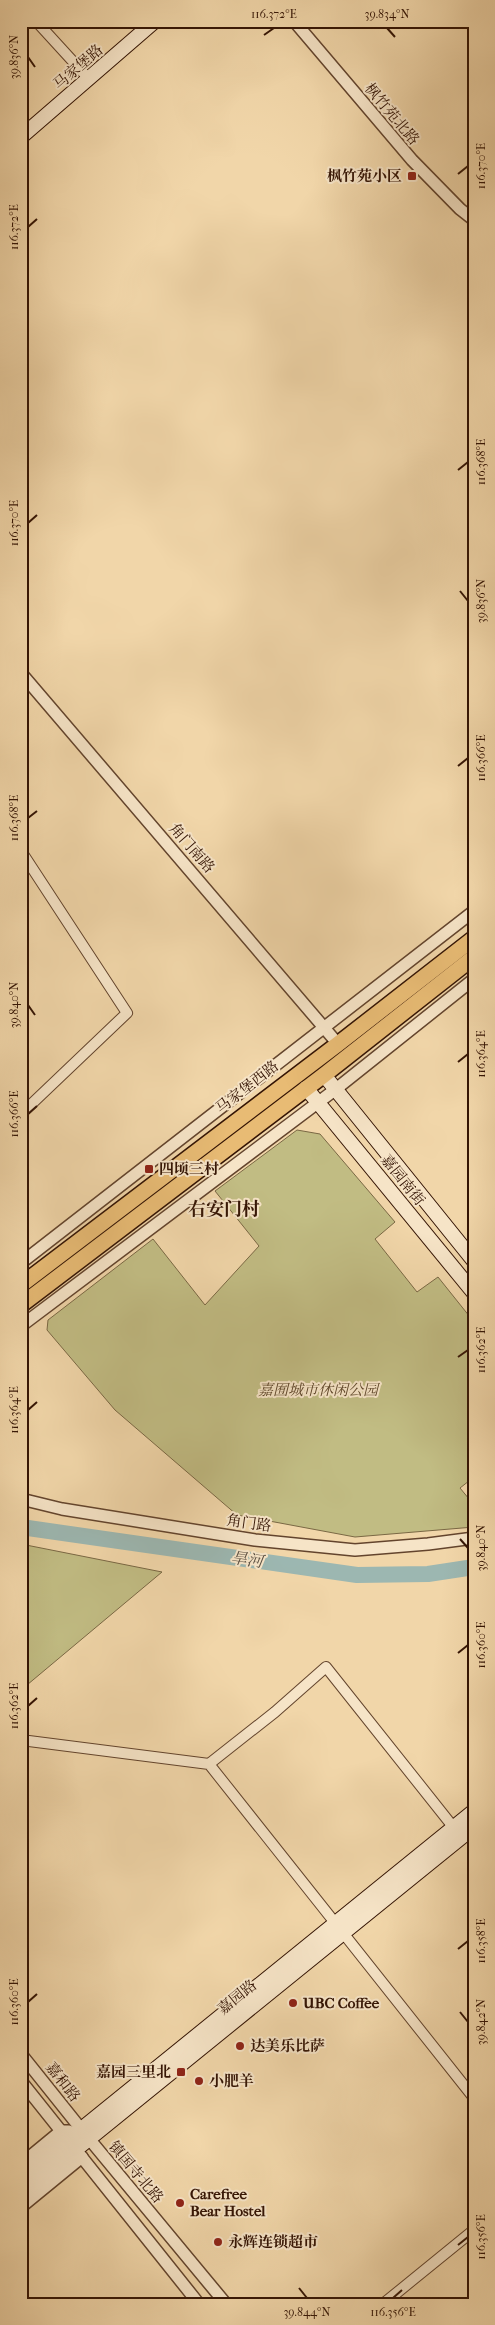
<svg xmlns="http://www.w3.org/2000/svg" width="495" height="2325" font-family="'IM FELL French Canon','Noto Serif SC',serif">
<rect width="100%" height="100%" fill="#f1d6a9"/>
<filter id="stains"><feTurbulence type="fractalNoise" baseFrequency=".004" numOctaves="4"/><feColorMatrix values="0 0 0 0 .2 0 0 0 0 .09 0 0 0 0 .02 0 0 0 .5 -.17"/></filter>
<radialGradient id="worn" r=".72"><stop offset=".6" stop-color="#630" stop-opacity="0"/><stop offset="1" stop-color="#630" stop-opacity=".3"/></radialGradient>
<g fill="#c1bc83" stroke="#7a6844">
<polygon points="297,1130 320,1134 395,1222 375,1239 417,1292 438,1277 474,1322 474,1477 460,1488 474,1505 474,1527 355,1537 237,1515 115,1410 47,1330 48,1320 153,1239 205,1305 259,1246 215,1191"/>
<polygon points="21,1544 162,1572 21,1690"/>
</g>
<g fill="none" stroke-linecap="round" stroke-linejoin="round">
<polyline stroke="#9cb7b1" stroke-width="16" points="21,1527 357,1575 428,1574 474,1567"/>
<defs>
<g id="minor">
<polyline points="36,21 89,79"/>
<polyline points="21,22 22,21"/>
<polyline points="21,851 127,1013 21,1114"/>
<polyline points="21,1740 209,1764 474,2098"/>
<polyline points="209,1764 275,1712 326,1667 454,1828"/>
<polyline points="383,2304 474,2230"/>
</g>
<g id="tertiary">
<polyline points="294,21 412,160 460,209 474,220"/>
<polyline points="21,673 338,1044"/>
<polyline points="21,1263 474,911"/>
<polyline points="21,1326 336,1089 474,979"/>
<polyline points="21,1499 62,1509 255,1540 355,1550 428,1544 474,1538"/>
<polyline points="21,2054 81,2129 226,2304"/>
<polyline points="21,2081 199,2304"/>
<polyline points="21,2164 61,2131 69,2131"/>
<polyline points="21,2207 82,2157"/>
</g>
<g id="secondary">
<polyline points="21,137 155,21"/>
<polyline points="324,1075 474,1261"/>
<polyline points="306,1088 474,1293"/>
<polyline points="21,2178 474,1811"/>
<polyline points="21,2194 474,1827"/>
</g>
<g id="primary">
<polyline points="21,1285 338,1044 474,938"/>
<polyline points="21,1305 324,1075 474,957"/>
</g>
</defs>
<use href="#minor" stroke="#63442d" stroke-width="12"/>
<use href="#tertiary" stroke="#63442d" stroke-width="14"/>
<use href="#secondary" stroke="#341404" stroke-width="16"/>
<use href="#primary" stroke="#341404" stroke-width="18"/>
<use href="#minor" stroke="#f6e4c7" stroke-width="10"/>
<use href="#tertiary" stroke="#f6e4c7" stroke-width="11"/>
<use href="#secondary" stroke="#f6e4c7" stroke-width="14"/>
<use href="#primary" stroke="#e8bb74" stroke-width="15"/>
</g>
<path fill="none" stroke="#341404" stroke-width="2" d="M 387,28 L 395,37M 264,35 L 274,28M 28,57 L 35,67M 458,174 L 468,166M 28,227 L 37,219M 458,470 L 468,462M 28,523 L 37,515M 460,591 L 468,601M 458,766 L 468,758M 28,818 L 37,811M 28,1005 L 35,1015M 458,1062 L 468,1054M 28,1114 L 37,1106M 458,1357 L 468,1350M 28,1410 L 37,1402M 460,1539 L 468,1548M 458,1653 L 468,1645M 28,1706 L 37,1698M 458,1949 L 468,1941M 28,2002 L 37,1994M 460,2012 L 468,2022M 458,2245 L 468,2237M 299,2288 L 307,2298M 393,2298 L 402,2290"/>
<g fill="#8f2418" stroke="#f6e4c7" stroke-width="2">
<rect x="407" y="171" width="10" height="10" rx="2.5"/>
<rect x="144" y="1164" width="10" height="10" rx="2.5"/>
<circle cx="293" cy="2003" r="5"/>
<circle cx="240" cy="2046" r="5"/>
<rect x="176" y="2067" width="10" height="10" rx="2.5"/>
<circle cx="199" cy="2081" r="5"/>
<circle cx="180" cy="2203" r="5"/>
<circle cx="218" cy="2242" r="5"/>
</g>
<g text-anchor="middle" stroke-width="4" stroke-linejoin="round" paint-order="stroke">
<g font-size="15" fill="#341404" stroke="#f6e4c7">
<text transform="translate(78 67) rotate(-41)" y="5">马家堡路</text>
<text transform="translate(392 114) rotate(50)" y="5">枫竹苑北路</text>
<text transform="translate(192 848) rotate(49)" y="5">角门南路</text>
<text transform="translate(247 1087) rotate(-38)" y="5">马家堡西路</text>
<text transform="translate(403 1180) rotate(51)" y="5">嘉园南街</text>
<text transform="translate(249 1523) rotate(8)" y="5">角门路</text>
<text transform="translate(237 1997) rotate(-39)" y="5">嘉园路</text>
<text transform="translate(63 2082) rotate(52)" y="5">嘉和路</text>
<text transform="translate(136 2172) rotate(50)" y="5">镇国寺北路</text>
</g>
<g font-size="15" font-weight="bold" fill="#341404" stroke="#f6e4c7" text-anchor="start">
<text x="402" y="181" text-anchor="end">枫竹苑小区</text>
<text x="159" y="1174">四顷三村</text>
<text x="303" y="2008">UBC Coffee</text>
<text x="250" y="2051">达美乐比萨</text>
<text x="171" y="2077" text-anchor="end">嘉园三里北</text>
<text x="209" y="2086">小肥羊</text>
<text x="190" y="2199">Carefree<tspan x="190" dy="17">Bear Hostel</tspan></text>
<text x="228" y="2247">永辉连锁超市</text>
</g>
<g font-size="15" font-style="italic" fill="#5e462a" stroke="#f6e4c7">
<text x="318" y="1395">嘉囿城市休闲公园</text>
</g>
<g font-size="16" font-style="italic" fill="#584d41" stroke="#f6e4c7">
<text transform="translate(247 1559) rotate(8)" y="6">旱河</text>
</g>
<g font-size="18" font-weight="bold" fill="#341404" stroke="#f6e4c7">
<text x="224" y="1215">右安门村</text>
</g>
</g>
<rect width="495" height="2325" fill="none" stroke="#f1d6a9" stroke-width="55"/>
<rect x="28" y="28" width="440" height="2270" fill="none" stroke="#341404" stroke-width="2"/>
<g font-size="12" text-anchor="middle" fill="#341404">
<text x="274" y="18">116.372°E</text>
<text x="387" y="18">39.834°N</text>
<text transform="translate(14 57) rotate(-90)" y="4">39.836°N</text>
<text transform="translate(481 166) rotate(-90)" y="4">116.370°E</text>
<text transform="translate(14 227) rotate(-90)" y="4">116.372°E</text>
<text transform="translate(481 462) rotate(-90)" y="4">116.368°E</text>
<text transform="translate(14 523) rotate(-90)" y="4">116.370°E</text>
<text transform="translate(481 601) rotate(-90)" y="4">39.836°N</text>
<text transform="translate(481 758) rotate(-90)" y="4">116.366°E</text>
<text transform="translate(14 818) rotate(-90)" y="4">116.368°E</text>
<text transform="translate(14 1005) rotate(-90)" y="4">39.840°N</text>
<text transform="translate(481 1054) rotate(-90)" y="4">116.364°E</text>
<text transform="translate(14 1114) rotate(-90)" y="4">116.366°E</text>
<text transform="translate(481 1350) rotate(-90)" y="4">116.362°E</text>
<text transform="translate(14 1410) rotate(-90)" y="4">116.364°E</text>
<text transform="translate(481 1548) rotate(-90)" y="4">39.840°N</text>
<text transform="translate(481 1645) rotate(-90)" y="4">116.360°E</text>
<text transform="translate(14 1706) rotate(-90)" y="4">116.362°E</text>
<text transform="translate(481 1941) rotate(-90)" y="4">116.358°E</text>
<text transform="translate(14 2002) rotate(-90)" y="4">116.360°E</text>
<text transform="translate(481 2022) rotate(-90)" y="4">39.842°N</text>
<text transform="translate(481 2237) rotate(-90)" y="4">116.356°E</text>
<text x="307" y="2316">39.844°N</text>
<text x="393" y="2316">116.356°E</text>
</g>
<rect width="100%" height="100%" filter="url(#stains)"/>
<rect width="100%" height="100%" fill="url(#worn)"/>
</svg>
